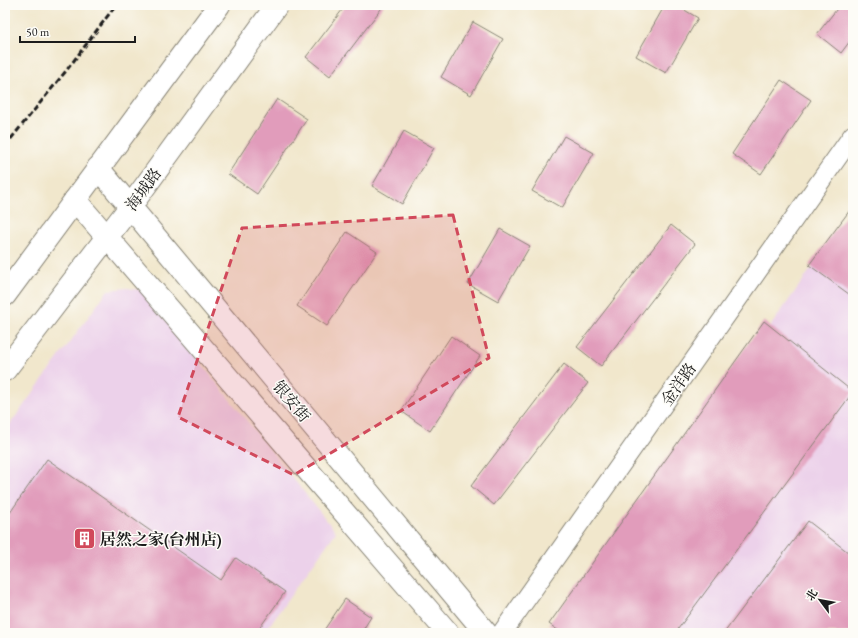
<svg xmlns="http://www.w3.org/2000/svg" width="858" height="638" font-family="'EB Garamond','Noto Serif SC',serif">
<rect width="100%" height="100%" fill="#fdfcf7"/>
<filter id="ink" filterUnits="userSpaceOnUse"><feTurbulence type="fractalNoise" baseFrequency=".025" numOctaves="2"/><feDisplacementMap in="SourceGraphic" scale="8" xChannelSelector="R" yChannelSelector="G"/><feConvolveMatrix kernelMatrix="1 2 1 2 8 2 1 2 1" color-interpolation-filters="sRGB"/></filter>
<filter id="wash" filterUnits="userSpaceOnUse"><feTurbulence type="fractalNoise" baseFrequency=".012" numOctaves="4" result="noise"/><feDisplacementMap in="SourceGraphic" scale="16" xChannelSelector="R" yChannelSelector="G"/><feGaussianBlur stdDeviation="0.9" result="paint"/><feColorMatrix in="noise" values="0 0 0 0 0 0 0 0 0 0 0 0 0 0 0 0 0 1.4 0 .05"/><feComposite in="paint" operator="in"/></filter>
<g filter="url(#wash)">
<rect width="100%" height="100%" fill="#f1e7cc"/>
<g fill="#ecd1ea">
<polygon points="853,210 853,633 576,633 563,618"/>
<polygon points="127,288 142,290 336,532 264,633 5,633 5,431 108,290"/>
</g>
<g id="blocks">
<g fill="#e19cbb">
<polygon points="346,5 384,5 330,76 306,57"/>
<polygon points="665,5 676,5 698,18 666,73 636,56"/>
<polygon points="840,5 853,5 853,37 841,53 817,34"/>
<polygon points="473,22 503,39 471,95 441,77"/>
<polygon points="781,80 811,100 761,174 732,154"/>
<polygon points="277,99 307,119 257,194 228,174"/>
<polygon points="404,131 434,148 402,204 372,186"/>
<polygon points="564,136 594,153 562,208 532,191"/>
<polygon points="853,206 853,297 809,265"/>
<polygon points="671,225 695,244 601,366 577,347"/>
<polygon points="500,229 530,246 498,301 468,284"/>
<polygon points="347,232 377,252 327,326 297,306"/>
<polygon points="764,321 853,392 675,633 562,633 549,624"/>
<polygon points="451,336 480,356 430,431 401,411"/>
<polygon points="564,364 588,383 494,505 471,486"/>
<polygon points="47,459 221,580 236,558 285,592 256,633 5,633 5,520"/>
<polygon points="808,521 853,556 853,633 724,633"/>
<polygon points="345,599 371,617 361,633 322,633"/>
</g>
</g>
</g>
<g filter="url(#ink)">
<use href="#blocks" fill-opacity="0" stroke="#868274" stroke-width="1"/>
<g fill="none" stroke-linecap="round" stroke-linejoin="round">
<defs>
<polyline id="minor" points="502,633 853,135"/>
<g id="major">
<polyline points="98,168 486,633"/>
<polyline points="75,200 448,633"/>
<polyline points="5,295 219,5"/>
<polyline points="5,370 130,207 277,5"/>
</g>
</defs>
<use href="#minor" stroke="#868274" stroke-width="21"/>
<use href="#major" stroke="#868274" stroke-width="24"/>
<use href="#minor" stroke="#fff" stroke-width="19"/>
<use href="#major" stroke="#fff" stroke-width="22"/>
<polyline stroke="#1c1c1c" stroke-width="3" stroke-dasharray="6 3" stroke-linecap="butt" points="5,146 66,71 116,5"/>
</g>
</g>
<path fill="#d1495b" fill-opacity="0.2" stroke="#d1495b" stroke-width="3" stroke-dasharray="8 5" stroke-linejoin="round" d="M 453,215 L 489,358 L 294,475 L 178,417 L 242,228 Z"/>
<defs>
<symbol id="building-square" viewBox="-11 -11 22 22"><rect x="-9" y="-9" width="18" height="18" rx="4" fill="#d1495b" stroke="#fdfcf7"/><path d="M-4-6H4V6H1V3H-1V6H-4ZM-2.5-4.3h1.7v1.8h-1.7ZM.8-4.3h1.7v1.8H.8ZM-2.5-1h1.7V.8h-1.7ZM.8-1h1.7V.8H.8Z" fill="#fff"/></symbol>
</defs>
<g fill-rule="evenodd">
<use href="#building-square" x="72" y="526" width="25" height="25"/>
</g>
<g text-anchor="middle" stroke-width="3" stroke-linejoin="round" paint-order="stroke">
<g font-size="16" fill="#1c1c1c" stroke="#fdfcf7">
<text transform="translate(143 189) rotate(-54)" y="6">海城路</text>
<text transform="translate(678 384) rotate(-55)" y="6">金洋路</text>
<text transform="translate(292 401) rotate(50)" y="6">银安街</text>
</g>
<g font-size="16" font-weight="bold" fill="#1c1c1c" stroke="#fdfcf7" text-anchor="start">
<text x="100" y="545">居然之家(台州店)</text>
</g>
</g>
<rect width="858" height="638" fill="none" stroke="#fdfcf7" stroke-width="20"/>
<g transform="translate(820 600) rotate(302)" stroke="#fdfcf7" stroke-width="3" paint-order="stroke">
<path d="M0-3L7 15L0 10L-7 15Z" fill="#1c1c1c"/>
<text y="-6" font-size="11" font-weight="bold" text-anchor="middle" fill="#1c1c1c">北</text>
</g>
<path d="M20 36v6h115v-6" fill="none" stroke="#1c1c1c" stroke-width="2"/>
<text x="26" y="36" font-size="12" fill="#1c1c1c" stroke="#fdfcf7" stroke-width="3" paint-order="stroke">50 m</text>
</svg>
